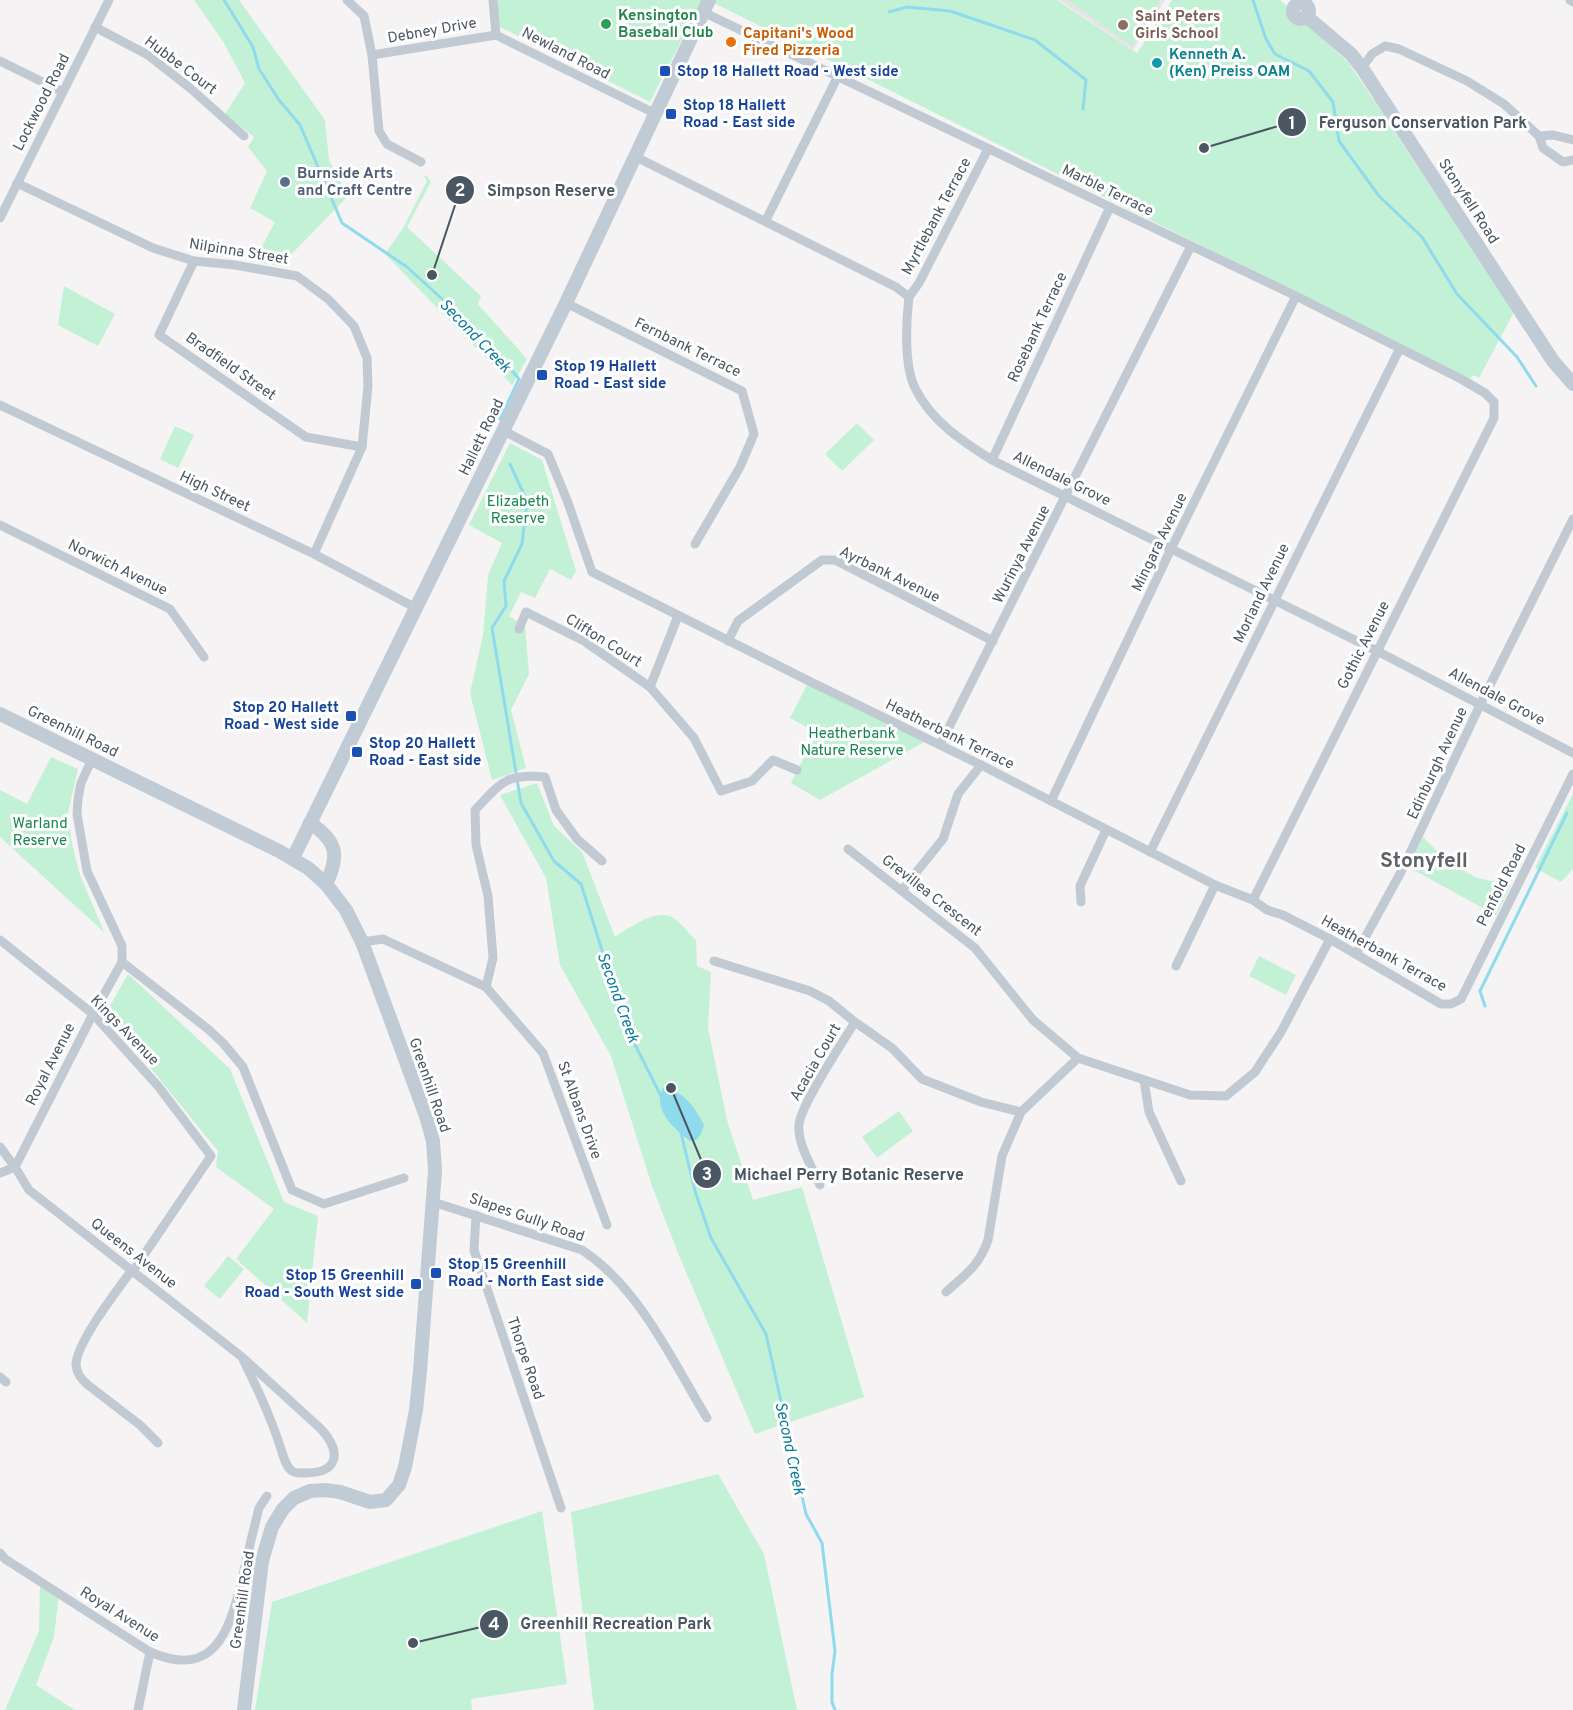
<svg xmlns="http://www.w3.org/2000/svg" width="1573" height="1710" font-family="Overpass,sans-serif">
<rect width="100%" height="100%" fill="#f5f3f3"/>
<polygon fill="#e6e4e5" points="1059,0 1165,0 1133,50"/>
<g fill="#c3f1d5">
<polygon points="194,0 239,0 325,120 329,160 348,196 280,266 254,261 275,222 250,208 267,171 248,147 254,137 225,114 245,83 224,43"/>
<polygon points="497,0 702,0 650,102 498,26"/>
<polygon points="716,0 1057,0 1137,53 1172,0 1280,0 1348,62 1373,99 1379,105 1388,122 1514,312 1479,378 1473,375 1470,379 714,3"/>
<polygon points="1068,0 1160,0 1132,46"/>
<polygon points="424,176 427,176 431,182 407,227 481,296 478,304 527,359 512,385 385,254 403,228 427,181"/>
<polygon points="64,286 115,314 98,346 58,325"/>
<polygon points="857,423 874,440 842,471 825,454"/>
<polygon points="175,426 194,435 178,468 160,459"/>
<polygon points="510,443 542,460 576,571 571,580 550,569 535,598 521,592 509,616 525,626 529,674 511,710 526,768 492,780 470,693 483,635 488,575 502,543 469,525"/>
<polygon points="809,681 928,740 820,800 791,783 817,733 790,718"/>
<polygon points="51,757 78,769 68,813 72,844 80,875 104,932 0,837 0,790 27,804"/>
<path d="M 537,783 L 554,826 L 582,852 L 615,937 C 629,928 656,908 672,917 C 681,922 688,933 696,940 L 697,966 L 711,972 L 708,1028 L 727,1120 L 753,1200 L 802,1187 L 864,1397 L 755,1434 L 680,1258 L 652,1186 L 611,1056 L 560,965 L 546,878 L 500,795 Z"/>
<polygon points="1573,794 1573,869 1561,882 1535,868"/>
<polygon points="1423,837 1448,862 1477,878 1511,885 1496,915 1408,867"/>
<polygon points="1259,956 1296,975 1286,995 1249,976"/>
<polygon points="128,974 230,1069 284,1202 318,1216 307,1323 236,1259 274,1209 216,1167 218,1151 106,1013"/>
<polygon points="899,1111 913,1131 877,1158 862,1137"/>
<polygon points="228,1256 244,1269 220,1299 204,1286"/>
<polygon points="718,1474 764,1554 797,1710 594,1710 571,1512"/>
<polygon points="542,1511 567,1684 471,1699 472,1710 255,1710 272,1602"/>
<polygon points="40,1580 59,1593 54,1637 36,1685 75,1710 5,1710 39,1631"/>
</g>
<path fill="#90daee" d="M 663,1088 C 684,1091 695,1107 704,1125 L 701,1134 L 696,1140 L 690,1141 C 674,1129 652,1110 663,1088 Z"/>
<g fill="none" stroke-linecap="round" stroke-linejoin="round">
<g stroke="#90daee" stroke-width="3">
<polyline points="224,0 253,47 259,69 279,100 300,125 342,223 407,267 462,317 498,354 519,379 500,419"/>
<polyline points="1253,0 1266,39 1275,54 1309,71 1333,102 1339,141 1379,196 1422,237 1457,294 1517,357 1536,386"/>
<polyline points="889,12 907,7 950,11 1035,40 1086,80 1083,109"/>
<polyline points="510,464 527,501 522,544 504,581 506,606 492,628 521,803 554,861 581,884 627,1029 662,1098"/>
<polyline points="1485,1006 1480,991 1567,813"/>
<polyline points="681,1133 695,1191 711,1238 766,1334 806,1514 822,1543 835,1651 832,1674 832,1702 835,1710"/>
</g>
<g stroke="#c1cad2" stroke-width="9">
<polyline points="347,0 364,16 372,55 379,131 387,144 421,162"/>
<polyline points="493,0 496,35 654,113"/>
<polyline points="1570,0 1573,2"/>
<polyline points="1305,4 1307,0"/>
<polyline points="703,12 1296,296 1461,379 1485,393 1494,402 1494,418 1253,900"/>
<polyline points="95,27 148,55 190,88 244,136"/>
<polyline points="372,55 496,35"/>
<polyline points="0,61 63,92"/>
<polyline points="1362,68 1372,54 1385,46 1399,49 1467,81 1504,104 1539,136 1543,148 1563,162 1573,160"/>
<polyline points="1539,136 1553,135 1573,140"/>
<path d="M 634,156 L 896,287 L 909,297 C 906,322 904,366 915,388 C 931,421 962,441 992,460 L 1377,651 L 1573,753"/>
<polyline points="17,183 153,248 194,261 235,265 297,276 328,299 354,326 367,358 368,386 362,447 314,554"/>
<polyline points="0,218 109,0"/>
<polyline points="766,220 838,76"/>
<polyline points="194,261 159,335 306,437 362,447"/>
<polyline points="909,297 919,283 988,149"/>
<polyline points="566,303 742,391 754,434 740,467 695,544"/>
<polyline points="0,405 314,554 416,608"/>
<polyline points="502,430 548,454 567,500 592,572 809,681 981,765 1215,885 1253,900 1267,910 1283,915 1330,939 1441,1004 1451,1004 1461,999 1573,774"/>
<polyline points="992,460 1110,207"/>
<polyline points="0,525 170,609 204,657"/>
<polyline points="519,629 526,612 584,641 650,687 694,738 721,791 752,781 773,760 797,770"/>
<polyline points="728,641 738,621 822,560 835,560 993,641"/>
<polyline points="650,687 678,616"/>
<polyline points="940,745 1191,246"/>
<polyline points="92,759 81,783 78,799 77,814 87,871 122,946 122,962 208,1029 223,1043 243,1067 292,1190 324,1204 404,1178"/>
<polyline points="1051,801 1171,549 1296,296"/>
<polyline points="848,849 975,948 1033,1020 1078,1058 1190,1095 1226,1096 1255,1072 1281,1032 1330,939"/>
<polyline points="1150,852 1400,348"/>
<polyline points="902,890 943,839 958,794 981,765"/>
<polyline points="1081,902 1080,886 1106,830"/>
<polyline points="0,940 93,1014 158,1086 211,1156 133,1271"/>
<path d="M 362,942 L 383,939 L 486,987 L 493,958 L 488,896 L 476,845 L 475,810 C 501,783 505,773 545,777 L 556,810 L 577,839 L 602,861"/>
<polyline points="1356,954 1401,872 1481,703 1573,519"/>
<polyline points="714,961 810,991 829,1001 855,1022 892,1048 922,1079 981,1102 1021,1112"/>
<polyline points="1176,966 1215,885"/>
<polyline points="486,987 543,1053 607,1225"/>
<polyline points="1144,1080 1149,1112 1181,1181"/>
<path d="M 0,1147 L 15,1167 L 29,1190 L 242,1357 L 321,1429 C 341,1451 340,1473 305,1473 C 300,1473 296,1474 292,1471 C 285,1466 283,1454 280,1446 C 270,1415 256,1386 242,1357"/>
<polyline points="0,1173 15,1167 93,1014 122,962"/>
<path d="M 820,1185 C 812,1167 797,1144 799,1124 C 802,1103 842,1043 855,1022"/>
<path d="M 433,1202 L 582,1250 C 639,1287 673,1362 707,1418"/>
<polyline points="476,1215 474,1250 561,1508"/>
<path d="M 132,1270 C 118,1289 76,1343 76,1365 C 77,1374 81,1379 88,1385 L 140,1425 L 158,1443"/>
<path d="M 946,1292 C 965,1275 979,1266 988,1240 L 1002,1156 L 1021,1112 L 1078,1058"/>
<polyline points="0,1377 6,1382"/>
<path d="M 0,1553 L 5,1559 L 150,1652 C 215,1680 229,1631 242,1580 C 247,1556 253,1532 259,1508 L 267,1496"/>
<polyline points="138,1710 150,1652"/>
</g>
<g stroke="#c1cbd6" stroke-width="14">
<circle cx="1301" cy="11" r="8"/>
<polyline points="1306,16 1351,54 1362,68 1553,361 1573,384"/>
<polyline points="0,714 279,851 308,868 326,884 346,910 362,942 426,1116 433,1141 435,1171 420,1371 416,1410 405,1467 399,1485 386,1500 370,1502 340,1492 325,1490 310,1491 294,1498 283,1509 272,1527 262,1561 244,1710"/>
<path d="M 310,823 C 337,841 340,855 326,884"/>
<polyline points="293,858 566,303 709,0"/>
</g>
</g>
<circle fill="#2e9e5b" stroke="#fff" stroke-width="2" cx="606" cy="24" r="6"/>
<circle fill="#8d6e63" stroke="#fff" stroke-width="2" cx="1123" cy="25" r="6"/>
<circle fill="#e8710a" stroke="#fff" stroke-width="2" cx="731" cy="42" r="6"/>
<circle fill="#0f9aa8" stroke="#fff" stroke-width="2" cx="1157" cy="63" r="6"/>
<g fill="#1a4fb4" stroke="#fff" stroke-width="2">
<rect x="659" y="65" width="12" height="12" rx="3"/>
<rect x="665" y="108" width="12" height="12" rx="3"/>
<rect x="536" y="369" width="12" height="12" rx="3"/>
<rect x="345" y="710" width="12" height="12" rx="3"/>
<rect x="351" y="746" width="12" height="12" rx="3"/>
<rect x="430" y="1267" width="12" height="12" rx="3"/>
<rect x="410" y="1278" width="12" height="12" rx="3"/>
</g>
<circle fill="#5c6f8a" stroke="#fff" stroke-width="2" cx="285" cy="182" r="6"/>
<g text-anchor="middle" stroke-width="6" stroke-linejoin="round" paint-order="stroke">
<g font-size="15" font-weight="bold" fill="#27864d" stroke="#fff" text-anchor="start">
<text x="618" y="20">Kensington<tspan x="618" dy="17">Baseball Club</tspan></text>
</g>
<g font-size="15" font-weight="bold" fill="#785e54" stroke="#fff" text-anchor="start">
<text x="1135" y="21">Saint Peters<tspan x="1135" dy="17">Girls School</tspan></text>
</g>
<g font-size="15" fill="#4a5661" stroke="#fff">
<text transform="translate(432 30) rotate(-10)" y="5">Debney Drive</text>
<text transform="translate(566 53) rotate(27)" y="5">Newland Road</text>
<text transform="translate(181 65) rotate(37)" y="5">Hubbe Court</text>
<text transform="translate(41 102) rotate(-63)" y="5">Lockwood Road</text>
<text transform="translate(1108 190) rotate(26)" y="5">Marble Terrace</text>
<text transform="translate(1469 201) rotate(57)" y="5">Stonyfell Road</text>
<text transform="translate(936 216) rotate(-62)" y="5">Myrtlebank Terrace</text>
<text transform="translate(239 251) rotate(9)" y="5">Nilpinna Street</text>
<text transform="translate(1037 327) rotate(-65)" y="5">Rosebank Terrace</text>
<text transform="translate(688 347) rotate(26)" y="5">Fernbank Terrace</text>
<text transform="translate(231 366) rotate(35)" y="5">Bradfield Street</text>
<text transform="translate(481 437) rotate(-64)" y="5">Hallett Road</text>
<text transform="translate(1062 478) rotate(26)" y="5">Allendale Grove</text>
<text transform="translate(215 491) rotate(25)" y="5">High Street</text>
<text transform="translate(1159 542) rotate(-64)" y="5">Mingara Avenue</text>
<text transform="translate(1021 554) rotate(-63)" y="5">Wurinya Avenue</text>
<text transform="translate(118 567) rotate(26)" y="5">Norwich Avenue</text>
<text transform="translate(890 574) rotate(26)" y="5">Ayrbank Avenue</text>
<text transform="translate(1261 593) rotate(-64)" y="5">Morland Avenue</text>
<text transform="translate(604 640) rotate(32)" y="5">Clifton Court</text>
<text transform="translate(1363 645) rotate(-63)" y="5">Gothic Avenue</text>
<text transform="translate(1497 696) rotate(28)" y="5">Allendale Grove</text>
<text transform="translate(73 731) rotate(26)" y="5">Greenhill Road</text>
<text transform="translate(950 734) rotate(26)" y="5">Heatherbank Terrace</text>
<text transform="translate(1437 763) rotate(-65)" y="5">Edinburgh Avenue</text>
<text transform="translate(1501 885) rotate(-63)" y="5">Penfold Road</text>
<text transform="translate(932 895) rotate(38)" y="5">Grevillea Crescent</text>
<text transform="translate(1384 953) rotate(29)" y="5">Heatherbank Terrace</text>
<text transform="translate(125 1030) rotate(46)" y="5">Kings Avenue</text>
<text transform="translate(815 1062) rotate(-60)" y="5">Acacia Court</text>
<text transform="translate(50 1064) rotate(-63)" y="5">Royal Avenue</text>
<text transform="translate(430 1085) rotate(71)" y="5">Greenhill Road</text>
<text transform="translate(580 1110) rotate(70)" y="5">St Albans Drive</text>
<text transform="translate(527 1217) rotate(19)" y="5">Slapes Gully Road</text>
<text transform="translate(134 1253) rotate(38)" y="5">Queens Avenue</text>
<text transform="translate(526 1358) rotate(71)" y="5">Thorpe Road</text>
<text transform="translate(242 1600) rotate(-82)" y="5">Greenhill Road</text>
<text transform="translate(120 1614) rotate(32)" y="5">Royal Avenue</text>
</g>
<g font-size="15" font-weight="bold" fill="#c56008" stroke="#fff" text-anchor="start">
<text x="743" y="38">Capitani's Wood<tspan x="743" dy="17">Fired Pizzeria</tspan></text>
</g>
<g font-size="15" font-weight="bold" fill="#0d838f" stroke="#fff" text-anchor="start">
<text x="1169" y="59">Kenneth A.<tspan x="1169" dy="17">(Ken) Preiss OAM</tspan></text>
</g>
<g font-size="15" font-weight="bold" fill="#164399" stroke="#fff" text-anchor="start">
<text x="677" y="76">Stop 18 Hallett Road - West side</text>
<text x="683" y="110">Stop 18 Hallett<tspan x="683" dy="17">Road - East side</tspan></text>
<text x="554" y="371">Stop 19 Hallett<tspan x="554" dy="17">Road - East side</tspan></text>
<text x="339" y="712" text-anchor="end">Stop 20 Hallett<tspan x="339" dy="17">Road - West side</tspan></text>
<text x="369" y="748">Stop 20 Hallett<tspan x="369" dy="17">Road - East side</tspan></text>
<text x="448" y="1269">Stop 15 Greenhill<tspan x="448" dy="17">Road - North East side</tspan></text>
<text x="404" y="1280" text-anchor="end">Stop 15 Greenhill<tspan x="404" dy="17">Road - South West side</tspan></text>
</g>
<g font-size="15" font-weight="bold" fill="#4e5e75" stroke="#fff" text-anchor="start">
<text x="297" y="178">Burnside Arts<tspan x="297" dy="17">and Craft Centre</tspan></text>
</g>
<g font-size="15" fill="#17864f" stroke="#fff">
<text x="518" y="506">Elizabeth<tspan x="518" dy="17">Reserve</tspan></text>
<text x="852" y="738">Heatherbank<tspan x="852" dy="17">Nature Reserve</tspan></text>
<text x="40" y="828">Warland<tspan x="40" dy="17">Reserve</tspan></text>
</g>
<g font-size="16" font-style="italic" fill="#0c7c9b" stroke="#fff">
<text transform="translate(476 335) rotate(46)" y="6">Second Creek</text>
<text transform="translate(619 997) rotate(70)" y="6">Second Creek</text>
<text transform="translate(791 1448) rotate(78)" y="6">Second Creek</text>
</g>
<g font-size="21" font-weight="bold" fill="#5f6368" stroke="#fff">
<text x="1424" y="867">Stonyfell</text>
</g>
</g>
<path fill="none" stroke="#4a5661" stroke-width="2" d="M1204 148L1292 122M432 275L460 190M671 1088L707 1174M413 1643L494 1624"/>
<g fill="#4a5661" stroke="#fff" stroke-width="2">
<circle cx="1204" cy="148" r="6"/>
<circle cx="432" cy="275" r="6"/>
<circle cx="671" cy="1088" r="6"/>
<circle cx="413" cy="1643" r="6"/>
<circle cx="1292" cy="122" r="15"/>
<circle cx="460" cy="190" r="15"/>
<circle cx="707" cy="1174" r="15"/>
<circle cx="494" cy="1624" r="15"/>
</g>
<g font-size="18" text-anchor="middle" font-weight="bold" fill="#fff">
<text x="1292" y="129">1</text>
<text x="460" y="196">2</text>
<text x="707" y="1180">3</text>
<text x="494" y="1630">4</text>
</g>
<g font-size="16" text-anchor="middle" font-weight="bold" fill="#4a5661" stroke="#fff" stroke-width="6" stroke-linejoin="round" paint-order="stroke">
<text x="1423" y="128">Ferguson Conservation Park</text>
<text x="551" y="196">Simpson Reserve</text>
<text x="849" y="1180">Michael Perry Botanic Reserve</text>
<text x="616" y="1629">Greenhill Recreation Park</text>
</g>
</svg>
